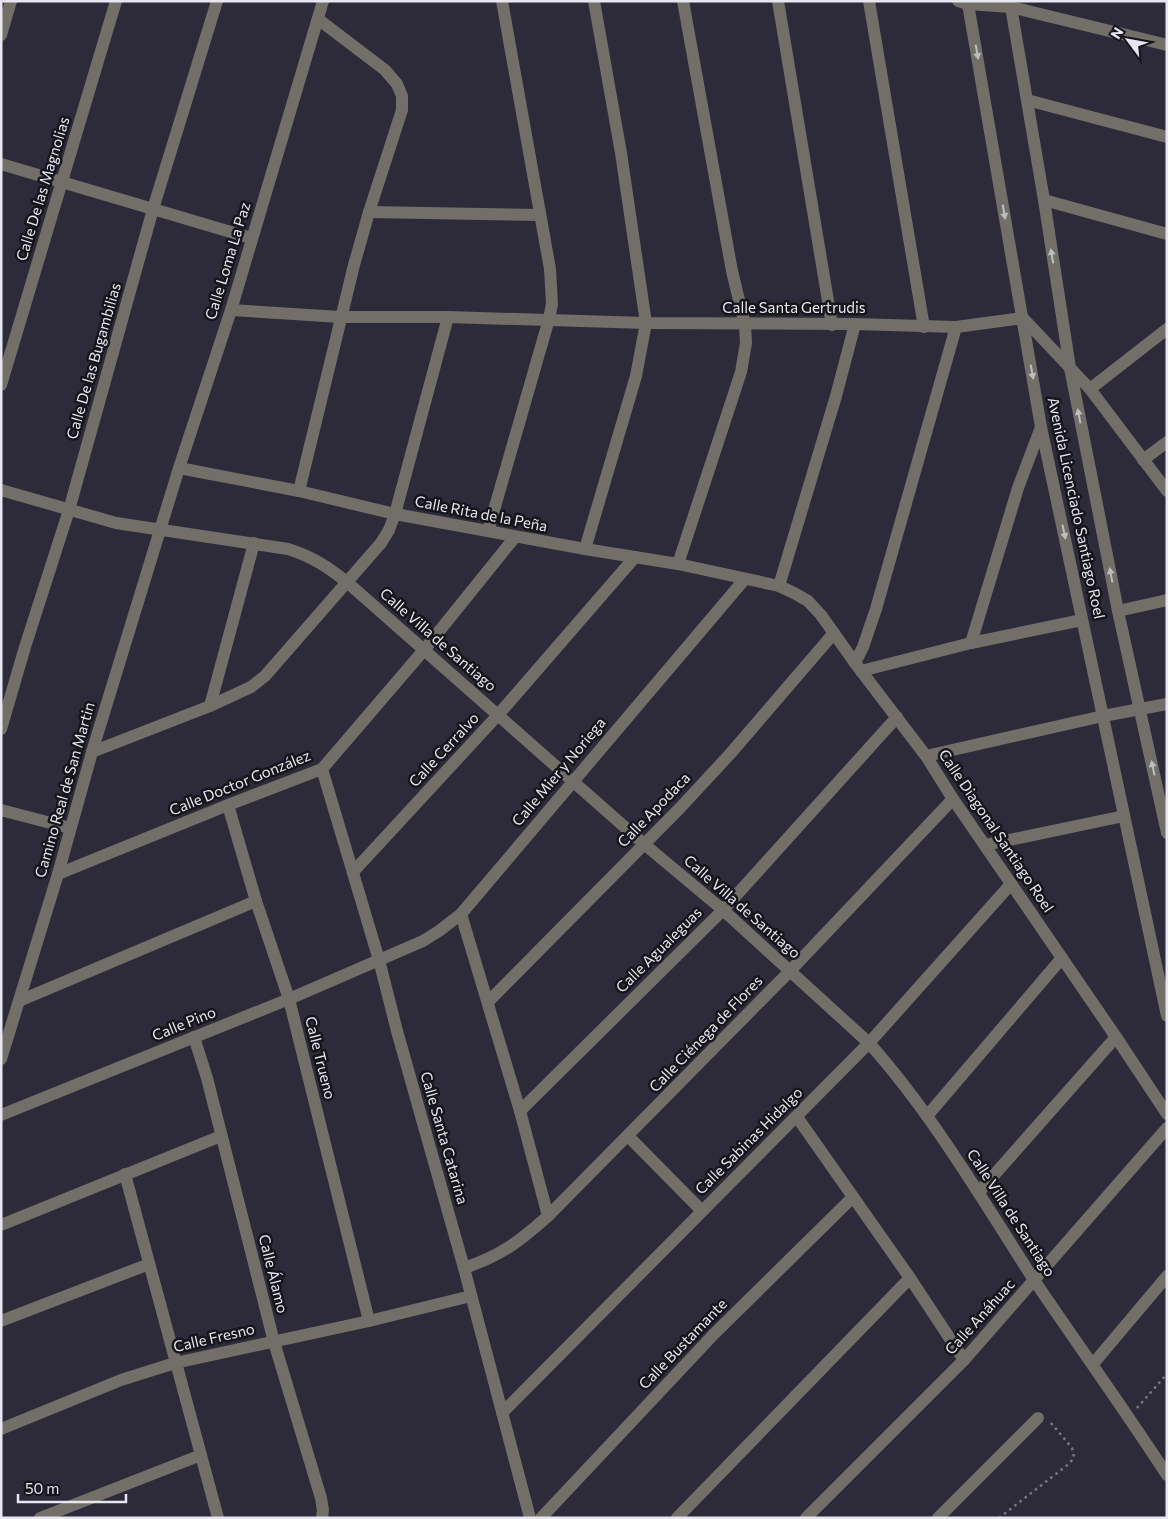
<svg xmlns="http://www.w3.org/2000/svg" width="1168" height="1519" font-family="Commissioner,sans-serif">
<rect width="100%" height="100%" fill="#2d2b3a"/>
<g fill="none" stroke-linecap="round" stroke-linejoin="round">
<g stroke="#797784" stroke-width="2.5" stroke-dasharray="2.5 4" stroke-linecap="butt">
<polyline points="1137,1408 1167,1374"/>
<polyline points="999,1518 1070,1463 1074,1457 1072,1448 1051,1423"/>
</g>
<g stroke="#716f67" stroke-width="12">
<polyline points="778,1 832,325"/>
<polyline points="869,1 924,327"/>
<polyline points="958,1 968,4 1011,7 1167,45"/>
<polyline points="970,1 968,4 1041,427 1167,1016"/>
<polyline points="1010,1 1044,200 1070,368 1118,611 1167,833"/>
<polyline points="1,35 11,1"/>
<polyline points="1027,100 1167,137"/>
<polyline points="1,164 251,238"/>
<polyline points="1044,200 1167,234"/>
<polyline points="369,212 540,215"/>
<polyline points="231,310 340,317 448,317 646,323 855,324 956,327 1023,318 1090,389 1167,491"/>
<polyline points="1,385 116,1"/>
<polyline points="1090,389 1167,329"/>
<polyline points="1143,460 1167,442"/>
<polyline points="179,468 299,491 395,514 585,549 678,564 779,586 794,593 808,601 821,615 855,663 926,756 953,799 1116,1037 1167,1114"/>
<path d="M 1,490 L 116,523 L 288,549 C 313,557 328,567 348,583 L 644,844 L 723,910 L 869,1043 C 933,1115 982,1199 1034,1280 C 1078,1345 1124,1409 1167,1475"/>
<polyline points="299,491 354,265 369,212 402,110 402,96 397,84 385,70 318,19"/>
<polyline points="488,531 549,319 552,304 550,269 502,1"/>
<polyline points="585,549 636,376 646,323 621,153 594,1"/>
<polyline points="678,564 741,372 746,343 745,325 732,271 683,1"/>
<polyline points="779,586 836,396 855,324"/>
<polyline points="1118,611 1167,600"/>
<polyline points="971,643 1018,488 1041,427"/>
<polyline points="855,663 863,647 876,609 956,327"/>
<polyline points="861,671 971,643 1082,620"/>
<polyline points="210,706 254,543"/>
<polyline points="1,729 25,647 69,510 153,209 217,1"/>
<polyline points="92,752 210,706 251,687 265,676 381,543 389,530 395,514 448,317"/>
<polyline points="926,756 1103,716 1167,704"/>
<polyline points="322,769 379,960 397,1031 464,1268 530,1518"/>
<polyline points="228,805 256,901 289,999 369,1321"/>
<polyline points="1,810 70,828"/>
<polyline points="985,845 1124,816"/>
<polyline points="353,872 498,715 635,557"/>
<polyline points="58,874 228,805 322,769 424,650 515,537"/>
<polyline points="461,914 520,1111 548,1216"/>
<polyline points="19,1001 256,901"/>
<polyline points="488,1002 680,808 730,754 834,633"/>
<polyline points="194,1037 207,1078 274,1342 321,1498 323,1510 322,1518"/>
<polyline points="1,1059 58,874 92,752 179,468 231,310 323,1"/>
<polyline points="520,1111 723,910 897,717"/>
<polyline points="1,1115 289,999 423,941 439,931 461,914 744,580"/>
<polyline points="927,1116 1062,958"/>
<polyline points="797,1117 910,1278 964,1360"/>
<polyline points="628,1136 702,1211"/>
<polyline points="125,1174 218,1518"/>
<polyline points="979,1192 1116,1037"/>
<polyline points="1,1225 221,1136"/>
<path d="M 464,1268 C 501,1256 520,1241 548,1216 L 790,971 L 953,799"/>
<polyline points="1,1321 149,1264"/>
<polyline points="1093,1364 1167,1276"/>
<polyline points="502,1413 869,1043 1011,884"/>
<polyline points="1,1429 121,1380 175,1363 369,1321 471,1296"/>
<polyline points="40,1518 201,1455"/>
<polyline points="541,1518 714,1334 853,1197"/>
<polyline points="677,1518 910,1278"/>
<polyline points="806,1518 964,1360 1167,1128"/>
<polyline points="938,1518 1038,1418"/>
</g>
</g>
<defs><path id="oneway-solid" d="M-6-.8H1V-3.2L6.5 0L1 3.2V.8H-6Z" transform="scale(1.25)"/></defs>
<g fill="#bebdc1">
<use href="#oneway-solid" transform="translate(977 52) rotate(80)"/>
<use href="#oneway-solid" transform="translate(1004 212) rotate(80)"/>
<use href="#oneway-solid" transform="translate(1052 256) rotate(-99)"/>
<use href="#oneway-solid" transform="translate(1032 372) rotate(80)"/>
<use href="#oneway-solid" transform="translate(1079 416) rotate(-101)"/>
<use href="#oneway-solid" transform="translate(1064 532) rotate(78)"/>
<use href="#oneway-solid" transform="translate(1111 575) rotate(-101)"/>
<use href="#oneway-solid" transform="translate(1153 768) rotate(-102)"/>
</g>
<g text-anchor="middle" stroke-width="5" stroke-linejoin="round" paint-order="stroke">
<g font-size="15" fill="#e8e7f1" stroke="#15151b">
<text transform="translate(43 189) rotate(-73)" y="5">Calle De las Magnolias</text>
<text transform="translate(228 261) rotate(-73)" y="5">Calle Loma La Paz</text>
<text x="794" y="313">Calle Santa Gertrudis</text>
<text transform="translate(94 361) rotate(-74)" y="5">Calle De las Bugambilias</text>
<text transform="translate(1076 508) rotate(78)" y="5">Avenida Licenciado Santiago Roel</text>
<text transform="translate(481 514) rotate(11)" y="5">Calle Rita de la Peña</text>
<text transform="translate(438 640) rotate(41)" y="5">Calle Villa de Santiago</text>
<text transform="translate(444 750) rotate(-47)" y="5">Calle Cerralvo</text>
<text transform="translate(559 772) rotate(-50)" y="5">Calle Mier y Noriega</text>
<text transform="translate(240 783) rotate(-22)" y="5">Calle Doctor González</text>
<text transform="translate(65 790) rotate(-74)" y="5">Camino Real de San Martin</text>
<text transform="translate(654 810) rotate(-46)" y="5">Calle Apodaca</text>
<text transform="translate(996 831) rotate(56)" y="5">Calle Diagonal Santiago Roel</text>
<text transform="translate(742 907) rotate(41)" y="5">Calle Villa de Santiago</text>
<text transform="translate(659 950) rotate(-45)" y="5">Calle Agualeguas</text>
<text transform="translate(184 1024) rotate(-22)" y="5">Calle Pino</text>
<text transform="translate(706 1034) rotate(-46)" y="5">Calle Ciénega de Flores</text>
<text transform="translate(320 1058) rotate(76)" y="5">Calle Trueno</text>
<text transform="translate(444 1138) rotate(74)" y="5">Calle Santa Catarina</text>
<text transform="translate(749 1141) rotate(-45)" y="5">Calle Sabinas Hidalgo</text>
<text transform="translate(1011 1213) rotate(57)" y="5">Calle Villa de Santiago</text>
<text transform="translate(273 1274) rotate(76)" y="5">Calle Álamo</text>
<text transform="translate(980 1317) rotate(-48)" y="5">Calle Anáhuac</text>
<text transform="translate(214 1338) rotate(-13)" y="5">Calle Fresno</text>
<text transform="translate(683 1344) rotate(-46)" y="5">Calle Bustamante</text>
</g>
</g>
<rect width="1168" height="1519" fill="none" stroke="#e8e7f1" stroke-width="5"/>
<g transform="translate(1128 40) rotate(302)" stroke="#15151b" stroke-width="4" paint-order="stroke">
<path d="M0-4L9 19L0 12L-9 19Z" fill="#e8e7f1"/>
<text y="-8" font-size="14" font-weight="bold" text-anchor="middle" fill="#e8e7f1">N</text>
</g>
<path d="M18 1494v8h108v-8" fill="none" stroke="#e8e7f1" stroke-width="2.5"/>
<text x="25" y="1494" font-size="15" fill="#e8e7f1" stroke="#15151b" stroke-width="4" paint-order="stroke">50 m</text>
</svg>
